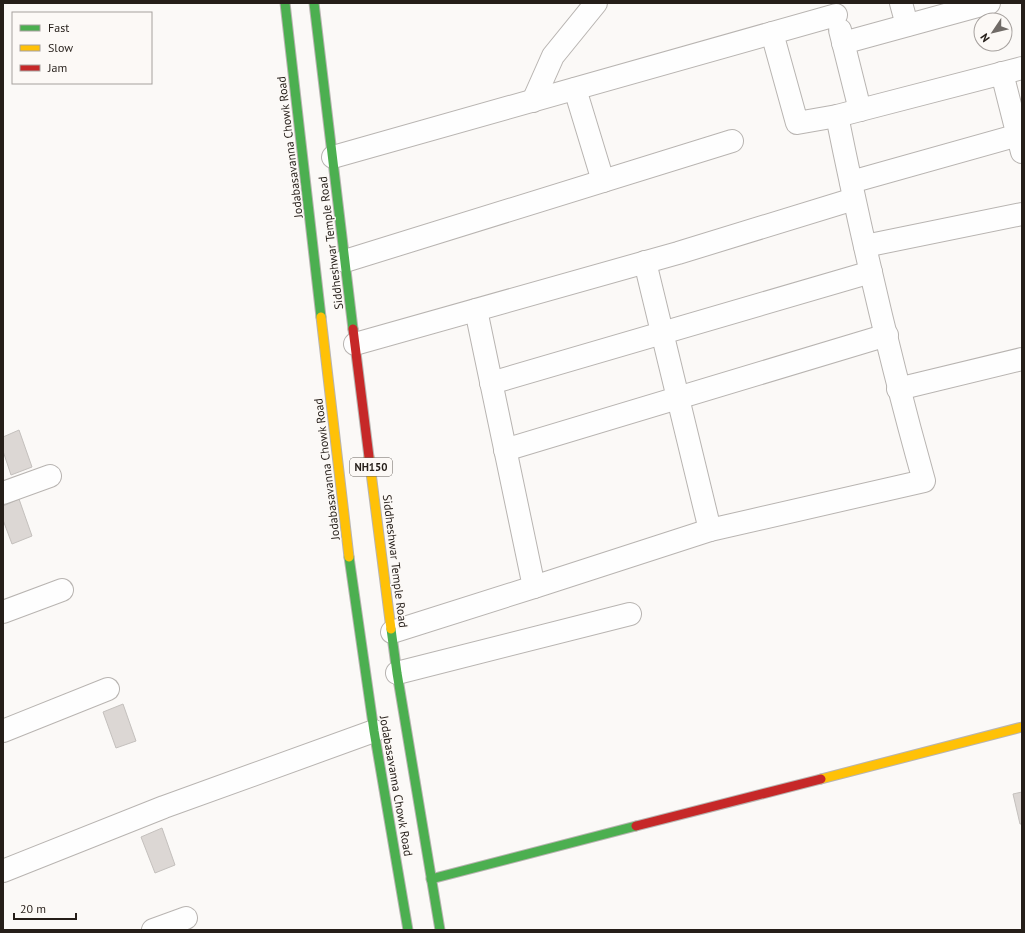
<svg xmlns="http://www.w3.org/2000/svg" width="1025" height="933" font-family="'PT Sans',sans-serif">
<rect width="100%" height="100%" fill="#fbf9f7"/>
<g fill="#dcd7d4" stroke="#c4c0bd">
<polygon points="19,430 32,467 11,475 3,451 3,437"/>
<polygon points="19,499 32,536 12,544 3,520 3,506"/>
<polygon points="123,704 136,741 116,748 103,712"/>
<polygon points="1022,792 1022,824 1020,824 1013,794"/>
<polygon points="162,828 175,865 155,873 141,837"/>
</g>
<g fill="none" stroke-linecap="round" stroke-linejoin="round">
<defs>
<g id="street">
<polyline points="901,3 907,25"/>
<polyline points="840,30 860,110"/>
<polyline points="772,33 797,123 837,116 1022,68"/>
<polyline points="843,43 989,3"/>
<polyline points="1002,73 1022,152"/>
<polyline points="575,89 603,181"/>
<polyline points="533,101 553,56 596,3"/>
<polyline points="333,157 836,15"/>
<polyline points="851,182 1022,134"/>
<polyline points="865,246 1022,214"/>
<polyline points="345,261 732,141"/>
<polyline points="355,344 678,253 854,199"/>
<polyline points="491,383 871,272"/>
<polyline points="898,389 1022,359"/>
<polyline points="505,450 887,335"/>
<polyline points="3,493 50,476"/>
<path d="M 710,530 L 924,481 C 890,360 862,239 837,116"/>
<polyline points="534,587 710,530 645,262"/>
<polyline points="3,612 62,590"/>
<polyline points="392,632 534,587 476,310"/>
<polyline points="397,673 630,614"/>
<polyline points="3,731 108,689"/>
<polyline points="3,871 164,807 374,731"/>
<polyline points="153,930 186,918"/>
</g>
<g id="fast">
<polyline points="285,3 321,317"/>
<polyline points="314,3 353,329"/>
<polyline points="349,557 374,731 408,930"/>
<polyline points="391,629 397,673 440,930"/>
<polyline points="431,879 636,826"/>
</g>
<g id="slow">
<polyline points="321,317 349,557"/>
<polyline points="369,457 391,629"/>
<polyline points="821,779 1022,727"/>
</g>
<g id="jam">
<polyline points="353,329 369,457"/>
<polyline points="636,826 821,779"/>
</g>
</defs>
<use href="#street" stroke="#b8b4b1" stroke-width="24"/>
<use href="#fast" stroke="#b8b4b1" stroke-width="11"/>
<use href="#slow" stroke="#b8b4b1" stroke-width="11"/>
<use href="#jam" stroke="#b8b4b1" stroke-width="11"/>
<use href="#street" stroke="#fefefe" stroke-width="22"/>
<use href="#fast" stroke="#4caf50" stroke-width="9"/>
<use href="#slow" stroke="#ffc107" stroke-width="9"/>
<use href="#jam" stroke="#c62828" stroke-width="9"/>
</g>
<g text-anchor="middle" stroke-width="3" stroke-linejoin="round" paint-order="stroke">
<rect fill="#fcf9f6" stroke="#66605b" stroke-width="1" x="350" y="458" width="42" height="18" rx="3"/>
<g font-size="11" font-weight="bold" fill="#251e19">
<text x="371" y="471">NH150</text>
</g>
<g font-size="12" fill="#251e19" stroke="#fcf9f6">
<text transform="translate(290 147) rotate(-97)" y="4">Jodabasavanna Chowk Road</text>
<text transform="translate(331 243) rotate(-97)" y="4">Siddheshwar Temple Road</text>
<text transform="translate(327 469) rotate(-97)" y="4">Jodabasavanna Chowk Road</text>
<text transform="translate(395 561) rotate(83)" y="4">Siddheshwar Temple Road</text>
<text transform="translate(396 786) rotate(80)" y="4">Jodabasavanna Chowk Road</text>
</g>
</g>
<rect width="1025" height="933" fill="none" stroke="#251e19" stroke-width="8"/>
<rect x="12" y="12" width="140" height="72" fill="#fcf9f6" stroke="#a6a19e"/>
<rect x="20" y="25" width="20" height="6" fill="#4caf50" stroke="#a6a19e"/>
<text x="48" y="32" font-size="12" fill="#251e19">Fast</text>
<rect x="20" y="45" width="20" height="6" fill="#ffc107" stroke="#a6a19e"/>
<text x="48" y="52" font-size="12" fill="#251e19">Slow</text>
<rect x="20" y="65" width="20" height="6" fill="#c62828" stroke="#a6a19e"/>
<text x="48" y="72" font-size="12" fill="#251e19">Jam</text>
<g transform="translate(993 32) rotate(235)"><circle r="19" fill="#fcf9f6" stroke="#a6a19e"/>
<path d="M0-3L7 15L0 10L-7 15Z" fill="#706b67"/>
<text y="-6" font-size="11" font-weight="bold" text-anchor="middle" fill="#251e19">N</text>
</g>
<path d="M14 913v6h62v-6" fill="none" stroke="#251e19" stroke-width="2"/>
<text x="20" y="913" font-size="12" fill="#251e19" stroke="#fcf9f6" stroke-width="3" paint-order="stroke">20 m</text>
</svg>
